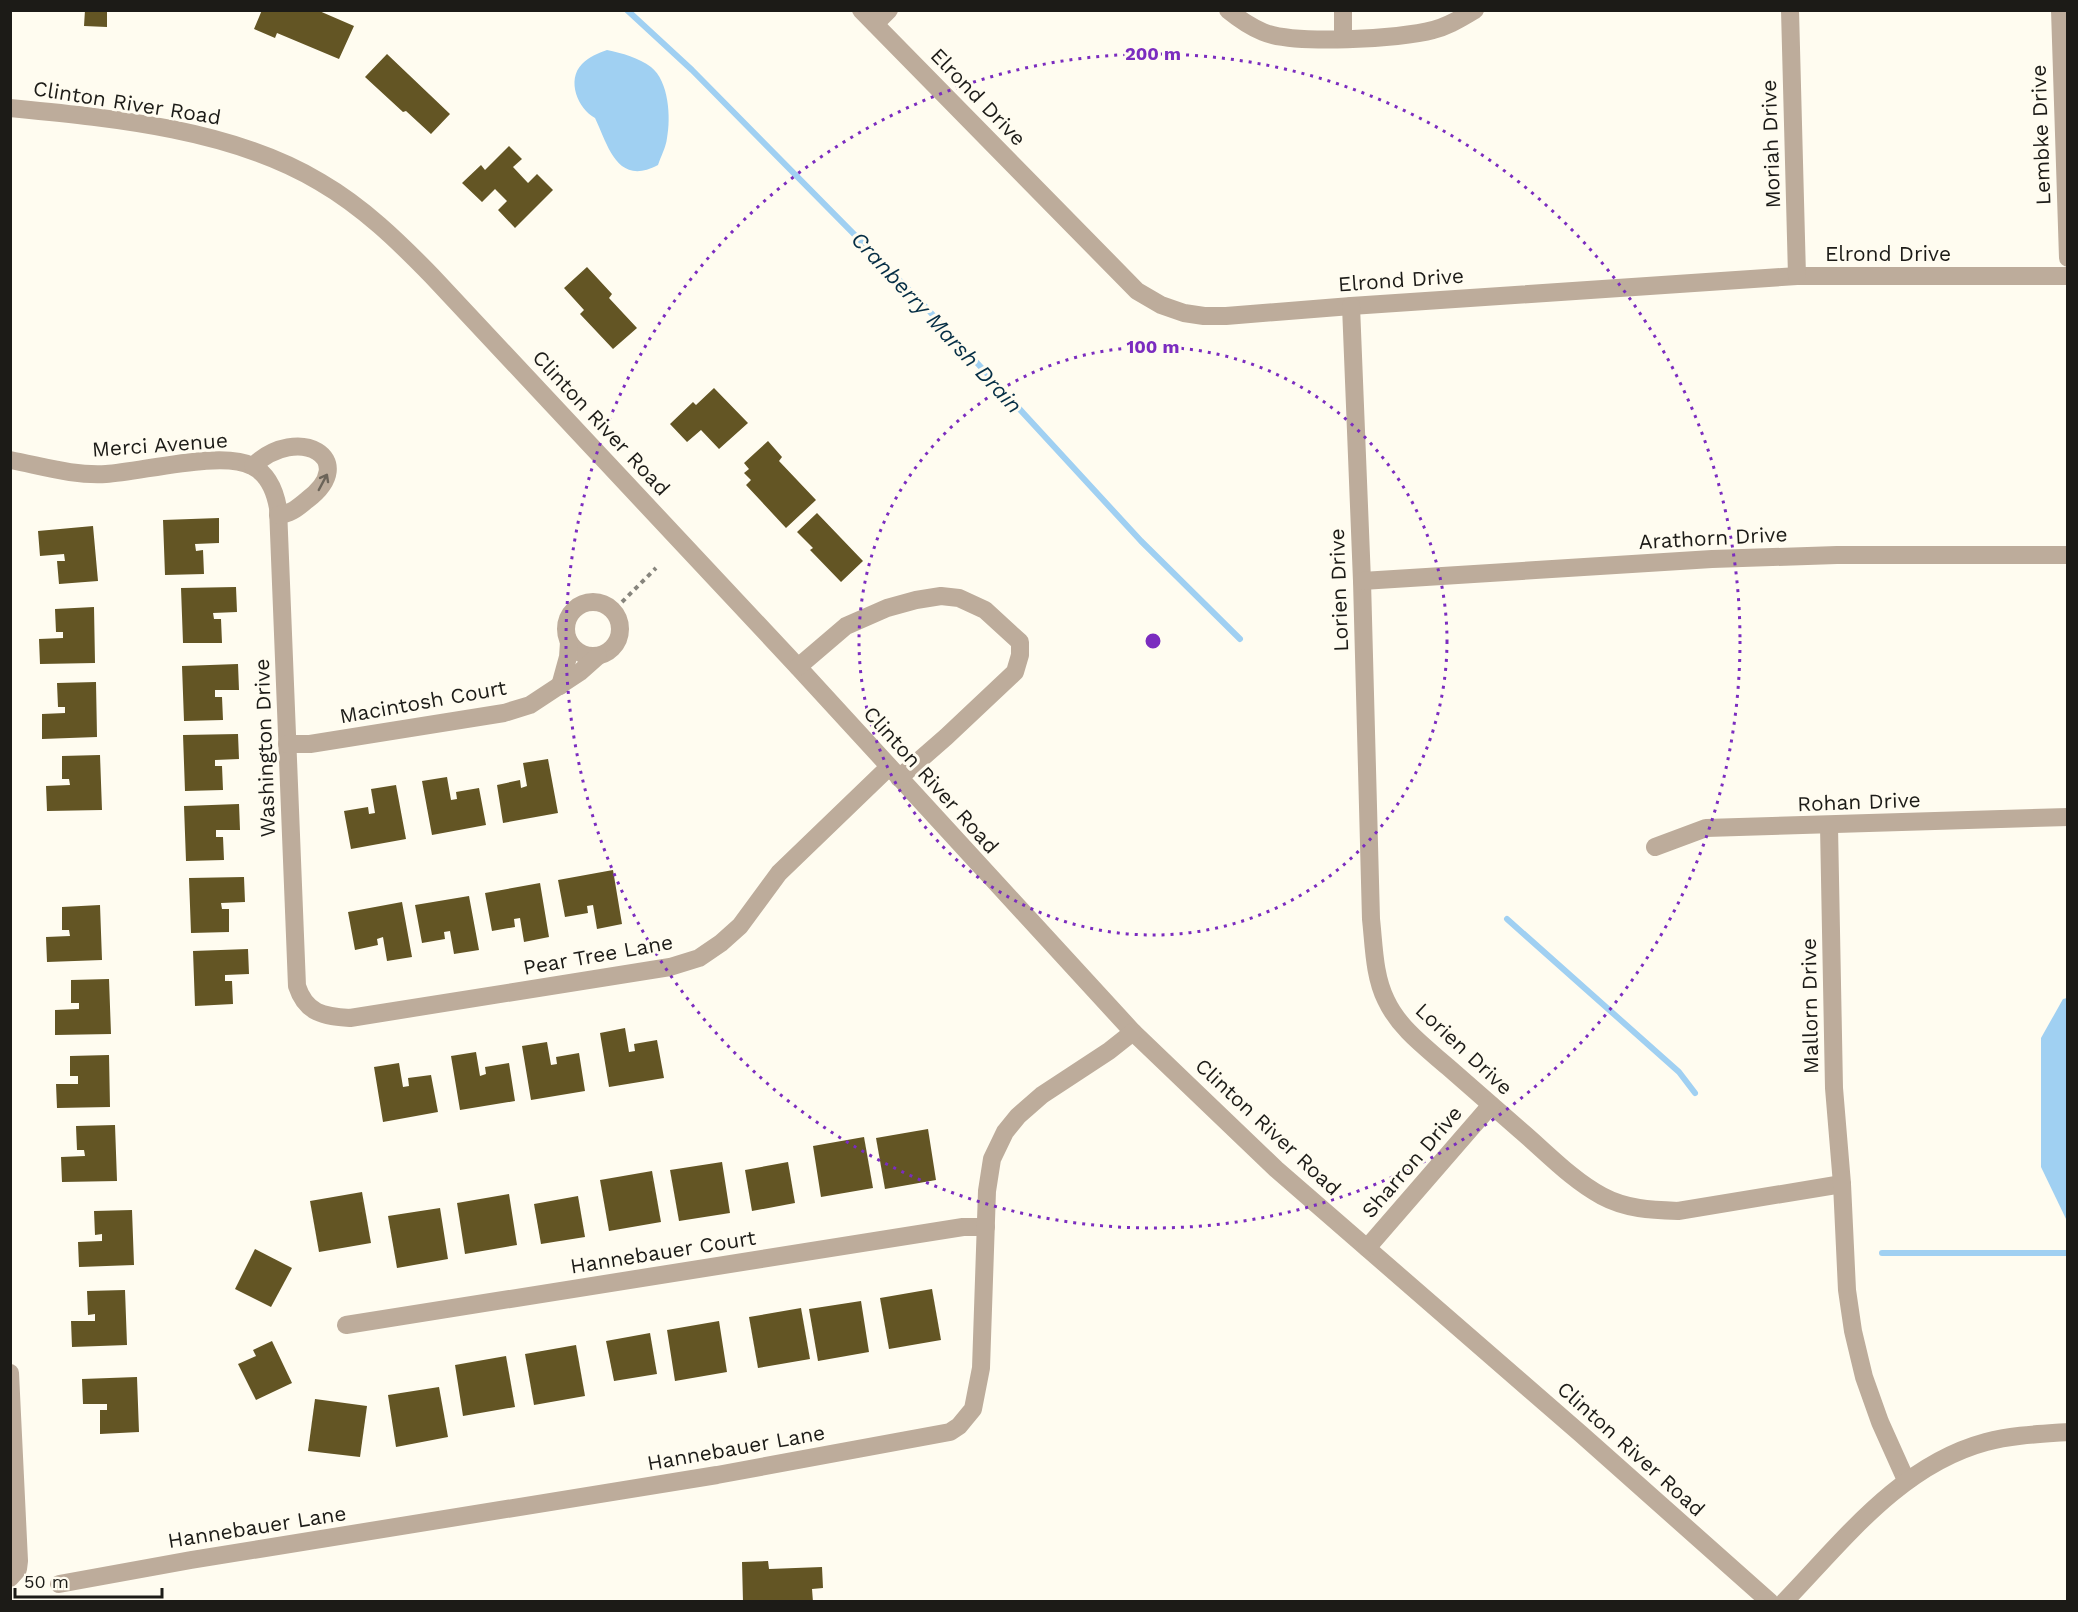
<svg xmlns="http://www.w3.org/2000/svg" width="2078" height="1612" font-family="'Work Sans',sans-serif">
<rect width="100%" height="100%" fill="#fffcf0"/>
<g fill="#a0d0f2">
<path d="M 607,50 C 622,53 639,58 651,67 C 669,81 671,118 667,138 C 666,147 661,156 658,165 C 617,187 608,145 595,118 C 578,109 566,80 582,64 C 589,57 598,53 607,50 Z"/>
<polygon points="2067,998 2068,998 2067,1221 2041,1167 2041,1038 2063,999"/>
</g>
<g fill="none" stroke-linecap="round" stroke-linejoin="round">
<g stroke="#a0d0f2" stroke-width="6">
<polyline points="627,10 692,70 920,301 1141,541 1240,639"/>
<polyline points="1507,919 1679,1072 1695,1093"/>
<polyline points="1882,1253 2068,1253"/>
</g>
</g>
<g fill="#635524">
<polygon points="85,10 107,10 107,27 84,26"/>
<polygon points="262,10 317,10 354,26 339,59 277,33 275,38 254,29"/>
<polygon points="387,54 450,114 431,134 406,111 403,112 365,77"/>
<polygon points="509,146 522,159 513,167 528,183 537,174 553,190 515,228 498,210 507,201 495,189 482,202 462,183 481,165 485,170"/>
<polygon points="587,267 612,294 609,298 637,328 613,349 580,314 584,310 564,288"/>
<polygon points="714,388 748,423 719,449 701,430 687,442 670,424 693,402 696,405"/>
<polygon points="768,441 782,457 779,461 816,500 786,528 746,485 751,480 744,473 749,469 744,463"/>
<polygon points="817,513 863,561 841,582 810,550 813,548 797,532"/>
<polygon points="219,518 219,543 195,544 196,551 203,550 204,574 165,575 163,520"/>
<polygon points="93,526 98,581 59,584 57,561 65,561 64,554 40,556 38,531"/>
<polygon points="236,587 237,612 213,613 214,619 221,619 222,643 183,643 181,588"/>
<polygon points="94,607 95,663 40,664 39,639 63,638 63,632 56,632 55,609"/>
<polygon points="238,664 239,690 215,690 215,697 222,697 223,720 184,721 182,666"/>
<polygon points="96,682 97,737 42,739 42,714 65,713 65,707 58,707 57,683"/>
<polygon points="238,734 239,759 215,760 215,766 222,766 223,790 185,791 183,735"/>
<polygon points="100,755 102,810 47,811 46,786 70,785 69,779 62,779 62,756"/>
<polygon points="548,759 558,813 503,823 497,785 520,780 521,788 527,786 523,763"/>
<polygon points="447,777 451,800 457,799 456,792 479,788 486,825 432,835 422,781"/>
<polygon points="396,785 406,839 351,849 344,811 368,807 369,814 375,813 371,789"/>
<polygon points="239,804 240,830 216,830 216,837 223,837 224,860 186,861 184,806"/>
<polygon points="613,870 622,924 597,929 593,905 587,906 588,913 565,917 558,880"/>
<polygon points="244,877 245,902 221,903 222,909 229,909 229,932 191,933 189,878"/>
<polygon points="540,883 549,937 524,942 520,918 514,919 515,927 492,931 485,893"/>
<polygon points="469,896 479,950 454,954 450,931 444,932 445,939 422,943 415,905"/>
<polygon points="402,902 412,957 387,961 383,937 377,939 378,945 355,950 348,912"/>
<polygon points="100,905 102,960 47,962 46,937 70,936 69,930 62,930 62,907"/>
<polygon points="248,949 249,974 225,975 225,981 232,981 233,1004 195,1006 193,951"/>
<polygon points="109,979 111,1034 55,1035 55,1010 79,1009 79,1003 71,1003 71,980"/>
<polygon points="625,1028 629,1052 635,1051 634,1044 657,1040 664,1078 609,1087 600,1033"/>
<polygon points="547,1042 551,1065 557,1064 556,1057 579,1053 585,1091 531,1100 522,1046"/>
<polygon points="476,1052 480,1076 486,1074 485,1067 509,1063 515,1101 460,1110 451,1056"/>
<polygon points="109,1055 110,1107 57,1108 56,1084 78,1084 78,1076 70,1076 70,1056"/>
<polygon points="399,1063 403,1087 409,1086 408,1078 431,1075 438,1112 383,1122 374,1067"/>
<polygon points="115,1125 117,1181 62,1182 61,1157 85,1156 84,1150 77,1150 76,1126"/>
<polygon points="928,1129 936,1180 885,1189 876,1138"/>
<polygon points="864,1137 873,1188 821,1197 813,1146"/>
<polygon points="722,1162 730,1213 679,1221 670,1170"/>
<polygon points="788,1162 795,1203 752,1211 745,1170"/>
<polygon points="652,1171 661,1222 609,1231 600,1180"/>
<polygon points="362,1192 371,1243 319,1252 310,1201"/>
<polygon points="509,1194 517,1245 465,1254 457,1203"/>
<polygon points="578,1196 585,1237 541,1244 534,1204"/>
<polygon points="440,1208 448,1259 397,1268 388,1216"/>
<polygon points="132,1210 134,1265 79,1267 78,1242 102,1241 102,1234 95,1235 94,1211"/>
<polygon points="255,1249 292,1268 271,1307 235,1289"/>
<polygon points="932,1289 941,1340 889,1349 880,1298"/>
<polygon points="125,1290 127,1345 72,1347 71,1321 95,1321 95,1314 88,1315 87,1291"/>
<polygon points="861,1301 869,1352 818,1361 809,1309"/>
<polygon points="801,1308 810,1359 758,1368 749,1317"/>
<polygon points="719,1321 727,1372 675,1381 667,1330"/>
<polygon points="650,1333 657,1374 614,1381 606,1341"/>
<polygon points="272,1341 292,1383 256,1400 238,1364 256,1356 253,1350"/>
<polygon points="576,1345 585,1396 534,1405 525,1354"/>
<polygon points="506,1356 515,1407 463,1416 455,1365"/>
<polygon points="137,1377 139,1432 100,1434 100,1410 107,1410 107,1404 83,1404 82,1379"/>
<polygon points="439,1387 448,1437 396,1447 388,1395"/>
<polygon points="315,1399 367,1406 360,1457 308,1451"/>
<polygon points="768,1561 769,1569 822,1567 823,1588 812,1589 813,1602 743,1602 742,1562"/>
</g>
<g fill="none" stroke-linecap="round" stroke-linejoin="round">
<polyline stroke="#87857d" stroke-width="4" stroke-dasharray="4.5 4.5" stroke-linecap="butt" points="622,602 656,568"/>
<g stroke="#bdac9b" stroke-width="18">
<polyline points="861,10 1137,291 1161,305 1184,313 1204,316 1226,316 1351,306 1797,276 2068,276"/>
<path d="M 1228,10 C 1239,19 1251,27 1263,32 C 1293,45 1401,39 1433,30 C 1449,26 1461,18 1475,10"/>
<polyline points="1343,10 1343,39"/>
<polyline points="1790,10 1797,276"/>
<polyline points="2060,10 2068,258"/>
<polyline points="875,24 889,10"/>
<path d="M 10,108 C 112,118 232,129 320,182 C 363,207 398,241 432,276 L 798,667 L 1133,1032 L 1276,1169 L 1581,1434 L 1770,1602"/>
<path d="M 1351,306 L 1362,581 L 1371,919 C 1374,946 1374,976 1386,1000 C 1399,1028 1425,1047 1448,1067 C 1472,1088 1496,1109 1520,1130 C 1546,1152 1572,1180 1602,1196 C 1626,1209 1651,1210 1678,1211 L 1842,1184"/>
<path d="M 10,460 C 42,466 74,476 106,474 C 141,472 223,450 252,466 C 268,474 275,491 278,508 L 297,986 C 306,1014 324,1016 350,1018 L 670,967 L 699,958 L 721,943 L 740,926 L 779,873 L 889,767"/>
<path d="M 253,466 C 298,423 361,459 307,500 C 297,508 291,514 278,515"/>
<polyline points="1362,581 1712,559 1837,555 2068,555"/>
<circle cx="593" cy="629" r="27"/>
<polyline points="798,667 846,626 887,608 916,600 941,596 959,598 985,610 1020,642 1020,655 1015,672 946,737 899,778"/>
<polyline points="560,686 568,657 569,642"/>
<polyline points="287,744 310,744 504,713 530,705 580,672 598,656"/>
<polyline points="1829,826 1834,1088 1842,1184 1847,1290 1853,1331 1864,1377 1880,1422 1906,1480"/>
<polyline points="1655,847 1706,828 2068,817"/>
<polyline points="1367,1248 1491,1105"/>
<polyline points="346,1325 963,1227 986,1227"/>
<polyline points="10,1373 19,1561 18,1569 10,1578"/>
<polyline points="59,1584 191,1560 717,1475 950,1432 959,1426 973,1409 981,1368 987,1191 992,1159 1005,1132 1018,1116 1042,1095 1109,1051 1133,1032"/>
<path d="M 1784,1602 C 1843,1541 1900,1465 1986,1442 C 2012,1435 2040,1434 2068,1432"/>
</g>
</g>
<defs><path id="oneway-shaft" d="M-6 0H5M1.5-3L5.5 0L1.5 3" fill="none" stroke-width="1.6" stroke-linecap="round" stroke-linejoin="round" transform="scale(1.5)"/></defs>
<use stroke="#6c6459" href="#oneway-shaft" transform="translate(323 482) rotate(-62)"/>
<g fill="none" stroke="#7b2cbf" stroke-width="3" stroke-dasharray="3 6">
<circle cx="1153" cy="641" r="294"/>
<circle cx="1153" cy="641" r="587"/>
</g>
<g text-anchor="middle" stroke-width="6" stroke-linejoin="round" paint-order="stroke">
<g font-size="21" fill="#1c1b17" stroke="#fffcf0">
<text transform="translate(978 97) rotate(46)" y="7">Elrond Drive</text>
<text transform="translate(127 103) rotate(9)" y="7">Clinton River Road</text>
<text transform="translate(2041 135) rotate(-92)" y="7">Lembke Drive</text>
<text transform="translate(1771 144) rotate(-92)" y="7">Moriah Drive</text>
<text x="1888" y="261">Elrond Drive</text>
<text transform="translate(1401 280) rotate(-4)" y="7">Elrond Drive</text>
<text transform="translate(601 423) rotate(47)" y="7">Clinton River Road</text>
<text transform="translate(160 445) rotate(-4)" y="7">Merci Avenue</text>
<text transform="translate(1713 538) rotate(-3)" y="7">Arathorn Drive</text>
<text transform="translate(1339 590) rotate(-92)" y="7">Lorien Drive</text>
<text transform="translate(423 702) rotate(-10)" y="7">Macintosh Court</text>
<text transform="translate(265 748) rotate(-92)" y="7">Washington Drive</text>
<text transform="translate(931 780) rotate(48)" y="7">Clinton River Road</text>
<text transform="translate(1859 802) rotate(-2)" y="7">Rohan Drive</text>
<text transform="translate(598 955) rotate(-10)" y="7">Pear Tree Lane</text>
<text transform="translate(1810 1006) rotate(-91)" y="7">Mallorn Drive</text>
<text transform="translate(1464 1049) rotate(43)" y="7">Lorien Drive</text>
<text transform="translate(1268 1127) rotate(43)" y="7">Clinton River Road</text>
<text transform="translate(1412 1162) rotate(-49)" y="7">Sharron Drive</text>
<text transform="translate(663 1252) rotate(-9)" y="7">Hannebauer Court</text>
<text transform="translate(736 1448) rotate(-10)" y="7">Hannebauer Lane</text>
<text transform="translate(1631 1449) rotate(42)" y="7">Clinton River Road</text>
<text transform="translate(257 1527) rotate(-9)" y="7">Hannebauer Lane</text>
</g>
<g font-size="22" font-style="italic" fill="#052e45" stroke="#fffcf0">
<text transform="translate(937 322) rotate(47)" y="8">Cranberry Marsh Drain</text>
</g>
</g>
<circle cx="1153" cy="641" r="9" fill="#7b2cbf" stroke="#fffcf0" stroke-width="3"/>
<g font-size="18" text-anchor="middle" font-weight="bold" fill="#7b2cbf" stroke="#fffcf0" stroke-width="6" stroke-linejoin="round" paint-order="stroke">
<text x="1153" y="60">200 m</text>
<text x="1153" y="353">100 m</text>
</g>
<rect width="2078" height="1612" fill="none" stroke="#1c1b17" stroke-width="24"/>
<path d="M15 1588v9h147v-9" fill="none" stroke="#1c1b17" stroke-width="3"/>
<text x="24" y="1588" font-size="18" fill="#1c1b17" stroke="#fffcf0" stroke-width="4.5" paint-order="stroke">50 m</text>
</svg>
